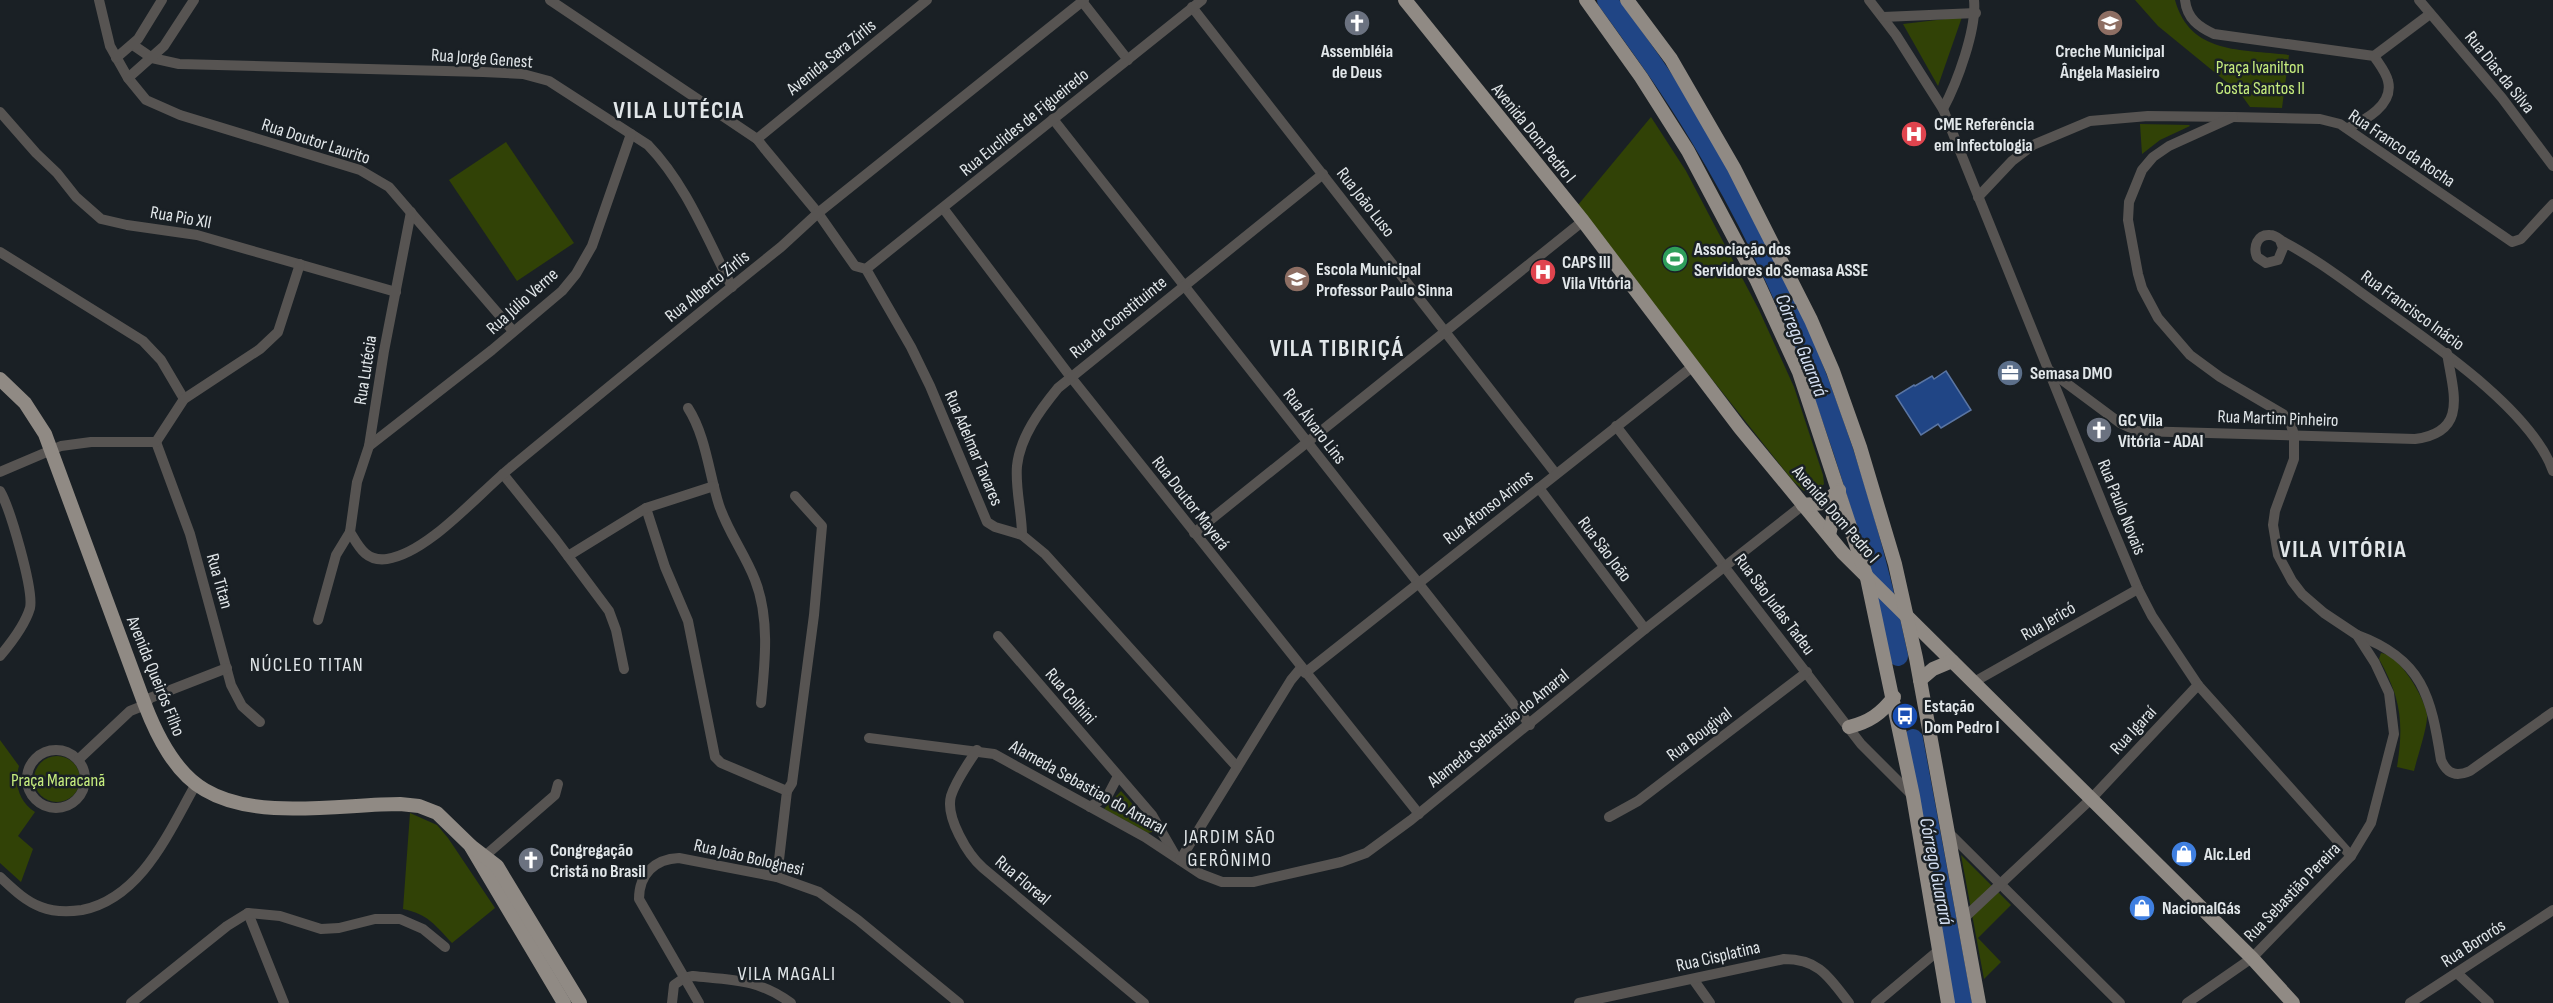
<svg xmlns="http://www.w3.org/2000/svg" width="2553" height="1003" font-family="'Sofia Sans Condensed',sans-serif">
<rect width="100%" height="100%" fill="#1a2025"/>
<g fill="#314206">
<path d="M 2135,0 L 2175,0 C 2190,55 2242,49 2289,55 L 2282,108 L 2250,107 L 2240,93 L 2158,26 Z"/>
<polygon points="1962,17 1938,86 1903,24"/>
<polygon points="1651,117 1686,171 1759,310 1794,387 1823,475 1824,484 1818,491 1804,491 1793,481 1661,315 1578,205"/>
<polygon points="2140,124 2189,125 2190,126 2160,140 2142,154"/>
<polygon points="506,142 574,243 517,281 449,180"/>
<path d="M 2381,653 C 2399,654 2425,698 2427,715 C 2428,726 2417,758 2414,771 L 2397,767 C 2404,723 2401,698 2379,659 Z"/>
<path d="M 0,740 L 19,766 C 14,784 19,802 35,812 L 18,836 L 33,849 L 21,882 L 0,863 Z"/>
<circle cx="57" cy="779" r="23"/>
<polygon points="1121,791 1152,826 1152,832 1148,833 1104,809"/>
<path d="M 410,813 L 437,825 L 448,838 L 495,908 L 452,943 C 435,925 428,914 403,909 Z"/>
<polygon points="1961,855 2011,905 1978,938 2001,962 1984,979"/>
</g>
<polygon fill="#204585" stroke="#5a75a3" stroke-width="1.5" points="1946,371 1971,410 1941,428 1938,424 1921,435 1896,396 1914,385 1915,386 1932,376 1934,379"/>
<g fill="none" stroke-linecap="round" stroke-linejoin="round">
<g stroke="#204585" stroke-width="20">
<path d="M 1607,0 C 1639,44 1671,88 1699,135 C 1796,295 1860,474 1898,656"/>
<polyline points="1913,739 1962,1003"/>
</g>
<g stroke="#575452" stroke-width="10">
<polyline points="99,0 110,46 128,78 146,100 180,115 360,170 389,187 513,331"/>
<polyline points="550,0 757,139 764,148 818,213 855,266 866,269 911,347 930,386 987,522 995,527 1022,535 1045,554 1237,767"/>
<polyline points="1081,0 1128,60"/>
<polyline points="1869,0 1896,35 1943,109 2107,515 2138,589 2152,616 2198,685 2351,856"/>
<path d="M 2185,0 C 2187,19 2199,27 2214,34 L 2374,56 C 2379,64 2386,72 2388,81 C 2394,105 2365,120 2348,128"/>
<polyline points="2419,0 2502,98 2553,166"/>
<polyline points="1192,7 1556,474"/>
<polyline points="1883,17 1976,13"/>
<path d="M 133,45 L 152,58 L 179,64 L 483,72 L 523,74 L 549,81 L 648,145 C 686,184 707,239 732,287"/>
<polyline points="2374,56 2430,14"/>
<polyline points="116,58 138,39 162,0"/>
<polyline points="128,78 164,46 194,0"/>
<path d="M 1943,109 C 1957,83 1977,29 1974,0"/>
<polyline points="0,112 36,153 57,173 76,197 101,219 127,225 197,235 396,292"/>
<polyline points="1053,119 1530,725"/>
<polyline points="757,139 927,0"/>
<polyline points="1978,197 2012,161 2033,145 2090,121 2148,116 2233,117 2320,119 2340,124 2512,242 2521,239 2553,204"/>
<polyline points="943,208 1070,376 1419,814"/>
<path d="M 2280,240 L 2283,248 L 2278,260 L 2266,263 L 2257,257 C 2253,247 2257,234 2270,235 C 2275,235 2278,238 2282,241 C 2315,258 2346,282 2377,304 C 2430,342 2531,409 2553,471"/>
<polyline points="0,252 143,341 161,360 184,399"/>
<polyline points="866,269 1202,0"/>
<path d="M 2050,371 L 2120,423 L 2137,431 L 2415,439 C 2469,432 2453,392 2447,353"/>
<path d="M 688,408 C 706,436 709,474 719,505 C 728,532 745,554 755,580 C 770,618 765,663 761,703"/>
<polyline points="1616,426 1861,744 1913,796"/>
<polyline points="156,442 190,534 231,685 242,706 260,722"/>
<polyline points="156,442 184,399 260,349 278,332 300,264"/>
<polyline points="369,446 492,350 562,291 576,274 592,246 631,134"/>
<polyline points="0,472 61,446 91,442 156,442"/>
<polyline points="503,474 556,540 609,611 616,630 624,669"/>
<polyline points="1539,488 1645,629"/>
<path d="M 0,491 C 10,508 34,590 30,608 C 25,625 11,643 0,656"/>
<polyline points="646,508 665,567 688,621 715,757 721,763 787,791 777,877"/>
<path d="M 350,532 C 359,547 366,562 387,559 C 428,553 477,495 510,468 C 600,394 690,320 781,247 L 818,213 L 1084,0"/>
<polyline points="350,532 357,482 369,446 384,351 411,212"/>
<polyline points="1194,533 1583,221"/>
<path d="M 1022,535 C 1022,513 1015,488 1017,466 C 1020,437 1040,410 1058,388 L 1323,174"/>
<polyline points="568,556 646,508 714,486"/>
<polyline points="318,620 336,555 350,532"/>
<path d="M 2357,635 C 2423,659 2431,697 2441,760 C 2447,774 2456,777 2470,771 L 2553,712"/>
<polyline points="998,636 1152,815 1175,855"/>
<polyline points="1305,673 1692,367"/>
<polyline points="1974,682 2138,589"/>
<polyline points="869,738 994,754 1145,837 1201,874 1222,882 1253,882 1341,862 1366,853 1411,820 1645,629 1803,505"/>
<circle cx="56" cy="779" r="29"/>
<path d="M 977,750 C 968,764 956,780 951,796 C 945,817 968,855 983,868 L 1144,1003"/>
<polyline points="79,759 130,711 145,705 150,698 227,668"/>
<polyline points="787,791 792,783 814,615 822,526 795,496"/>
<polyline points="1090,807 1108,795 1118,776"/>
<polyline points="1609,817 1638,801 1807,672"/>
<polyline points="1948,832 2120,1003"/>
<polyline points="1180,860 1291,680 1301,668"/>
<polyline points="479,861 555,795 558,784"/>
<path d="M 0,877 C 13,889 25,901 41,907 C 54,912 68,912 82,910 C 142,898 169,831 196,784"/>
<polyline points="248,913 284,1003"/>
<polyline points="1963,919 2091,799 2198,685"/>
<polyline points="2457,973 2489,1003"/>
<polyline points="1693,979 1710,1003"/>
<polyline points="131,1003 227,926 248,913 280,916 321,929 339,928 375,919 400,919 423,929 445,947"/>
<path d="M 672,1003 L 674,985 L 684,978 L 693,976 C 732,980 759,979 791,1003"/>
<path d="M 699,1003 L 639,899 C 639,874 655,859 679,858 L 777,877 L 819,892 L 858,920 L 959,1003"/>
<path d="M 1579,1003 L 1784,959 C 1819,959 1829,977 1849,1003"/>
<polyline points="1876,1003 1939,950"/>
<polyline points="2187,1003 2252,958 2351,856 2371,823 2394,734 2389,693 2375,663 2357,635 2324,613 2302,594 2292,581 2278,555 2273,525 2275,511 2294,459 2294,435 2291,425 2283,414 2220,377 2190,355 2158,318 2142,288 2138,274 2128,220 2129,202 2142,170 2153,157 2169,146 2233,117"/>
<polyline points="2410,1003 2553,910"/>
</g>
<g stroke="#908a84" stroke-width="14">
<polyline points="1405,0 1583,221 1740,428 1843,553 2252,958 2293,1003"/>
<polyline points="1586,0 1641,77 1688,151 1757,281 1799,372 1867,578 1913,796 1948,1003"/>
<polyline points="1627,0 1671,59 1734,168 1811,320 1833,371 1860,447 1895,564 1916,658 1979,1003"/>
<path d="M 0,379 L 25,403 L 45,434 L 145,705 C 157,736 175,773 205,790 C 257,821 342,804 400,804 L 419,806 L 437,813 L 470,845 L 564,1003"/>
<polyline points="1803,505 1824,503 1839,490"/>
<polyline points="1829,535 1839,492"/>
<polyline points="1920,680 1933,669 1952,661"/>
<path d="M 1849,727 C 1869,722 1881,714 1894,697"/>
<polyline points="471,846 497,866 580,1003"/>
</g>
</g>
<defs>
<symbol id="church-disc" viewBox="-11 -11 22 22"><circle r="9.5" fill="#6b7280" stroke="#1a2025"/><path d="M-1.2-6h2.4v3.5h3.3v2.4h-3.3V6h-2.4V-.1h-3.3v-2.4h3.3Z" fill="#fff"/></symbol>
<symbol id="school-disc" viewBox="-11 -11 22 22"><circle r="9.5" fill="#8d6e63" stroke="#1a2025"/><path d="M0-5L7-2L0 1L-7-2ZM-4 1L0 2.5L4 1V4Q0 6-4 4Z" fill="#fff"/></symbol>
<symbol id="hospital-disc" viewBox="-11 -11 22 22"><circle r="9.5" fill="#e0444e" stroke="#1a2025"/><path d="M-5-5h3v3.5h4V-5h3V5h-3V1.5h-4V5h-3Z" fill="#fff"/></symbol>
<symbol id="stadium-disc" viewBox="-11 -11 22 22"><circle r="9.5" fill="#2e9e5b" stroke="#1a2025"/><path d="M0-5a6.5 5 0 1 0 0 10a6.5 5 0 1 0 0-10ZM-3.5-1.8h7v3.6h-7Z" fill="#fff"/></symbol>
<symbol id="office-disc" viewBox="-11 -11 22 22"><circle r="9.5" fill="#5c6f8a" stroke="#1a2025"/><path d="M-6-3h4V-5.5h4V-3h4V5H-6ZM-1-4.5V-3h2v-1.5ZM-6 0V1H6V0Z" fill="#fff"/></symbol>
<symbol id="bus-disc" viewBox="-11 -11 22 22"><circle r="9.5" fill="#1a4fb4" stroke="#1a2025"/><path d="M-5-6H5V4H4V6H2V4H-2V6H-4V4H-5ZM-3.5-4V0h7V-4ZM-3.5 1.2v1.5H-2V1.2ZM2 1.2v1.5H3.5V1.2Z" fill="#fff"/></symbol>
<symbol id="shop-disc" viewBox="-11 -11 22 22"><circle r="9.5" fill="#3f7fe0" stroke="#1a2025"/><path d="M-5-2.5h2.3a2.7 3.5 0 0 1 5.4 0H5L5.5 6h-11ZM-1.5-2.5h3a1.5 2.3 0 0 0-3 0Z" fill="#fff"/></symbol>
</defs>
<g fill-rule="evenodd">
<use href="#church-disc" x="1342" y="8" width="30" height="30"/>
<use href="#school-disc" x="2095" y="8" width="30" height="30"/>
<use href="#hospital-disc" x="1899" y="119" width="30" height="30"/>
<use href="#stadium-disc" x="1660" y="244" width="30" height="30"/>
<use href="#hospital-disc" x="1528" y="257" width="30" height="30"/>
<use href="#school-disc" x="1282" y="264" width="30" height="30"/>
<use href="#office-disc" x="1995" y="358" width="30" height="30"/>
<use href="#church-disc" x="2084" y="415" width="30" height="30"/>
<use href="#bus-disc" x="1890" y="701" width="30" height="30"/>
<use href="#shop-disc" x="2169" y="839" width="30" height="30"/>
<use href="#church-disc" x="516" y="845" width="30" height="30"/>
<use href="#shop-disc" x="2127" y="893" width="30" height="30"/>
</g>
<g text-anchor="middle" stroke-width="5" stroke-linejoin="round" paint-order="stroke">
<g font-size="18" font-weight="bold" fill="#e1e6e9" stroke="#1a2025" text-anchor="start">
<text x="1357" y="57" text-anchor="middle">Assembléia<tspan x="1357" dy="21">de Deus</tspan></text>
<text x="2110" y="57" text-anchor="middle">Creche Municipal<tspan x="2110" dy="21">Ângela Masieiro</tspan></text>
<text x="1934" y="130">CME Referência<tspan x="1934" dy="21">em Infectologia</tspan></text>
<text x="1694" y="255">Associação dos<tspan x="1694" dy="21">Servidores do Semasa ASSE</tspan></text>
<text x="1562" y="268">CAPS III<tspan x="1562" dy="21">Vila Vitória</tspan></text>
<text x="1316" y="275">Escola Municipal<tspan x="1316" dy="21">Professor Paulo Sinna</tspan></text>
<text x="2030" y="379">Semasa DMO</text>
<text x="2118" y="426">GC Vila<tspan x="2118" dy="21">Vitória - ADAI</tspan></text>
<text x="1924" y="712">Estação<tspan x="1924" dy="21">Dom Pedro I</tspan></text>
<text x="550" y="856">Congregação<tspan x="550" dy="21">Cristã no Brasil</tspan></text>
<text x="2204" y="860">Alc.Led</text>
<text x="2162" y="914">NacionalGás</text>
</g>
<g font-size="18" fill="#e1e6e9" stroke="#1a2025">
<text transform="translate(831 57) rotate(-39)" y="6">Avenida Sara Zirlis</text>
<text transform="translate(482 58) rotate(4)" y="6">Rua Jorge Genest</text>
<text transform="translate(2500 72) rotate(51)" y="6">Rua Dias da Silva</text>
<text transform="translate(1024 122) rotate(-39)" y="6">Rua Euclides de Figueiredo</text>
<text transform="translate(1534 133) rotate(51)" y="6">Avenida Dom Pedro I</text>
<text transform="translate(316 141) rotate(18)" y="6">Rua Doutor Laurito</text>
<text transform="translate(2402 148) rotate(34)" y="6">Rua Franco da Rocha</text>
<text transform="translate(1366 202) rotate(52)" y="6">Rua João Luso</text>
<text transform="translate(181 217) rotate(10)" y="6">Rua Pio XII</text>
<text transform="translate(707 286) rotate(-39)" y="6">Rua Alberto Zirlis</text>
<text transform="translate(522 301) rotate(-42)" y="6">Rua Júlio Verne</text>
<text transform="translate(2413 310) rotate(36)" y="6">Rua Francisco Inácio</text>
<text transform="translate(1118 317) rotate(-39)" y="6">Rua da Constituinte</text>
<text transform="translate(365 370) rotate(-81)" y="6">Rua Lutécia</text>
<text transform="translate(2278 418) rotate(2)" y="6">Rua Martim Pinheiro</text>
<text transform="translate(1315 426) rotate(52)" y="6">Rua Álvaro Lins</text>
<text transform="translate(974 448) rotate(67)" y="6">Rua Adelmar Tavares</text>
<text transform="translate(1191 503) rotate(52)" y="6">Rua Doutor Mayerá</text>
<text transform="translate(1488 507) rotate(-38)" y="6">Rua Afonso Arinos</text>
<text transform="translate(2122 507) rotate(68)" y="6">Rua Paulo Novais</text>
<text transform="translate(1836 514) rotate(49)" y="6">Avenida Dom Pedro I</text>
<text transform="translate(1605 549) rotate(53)" y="6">Rua São João</text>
<text transform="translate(220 581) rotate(74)" y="6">Rua Titan</text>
<text transform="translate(1775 604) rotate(53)" y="6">Rua São Judas Tadeu</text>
<text transform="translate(2048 621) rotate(-30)" y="6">Rua Jericó</text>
<text transform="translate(156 676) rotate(68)" y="6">Avenida Queirós Filho</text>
<text transform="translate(1071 696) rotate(49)" y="6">Rua Colhini</text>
<text transform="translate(1498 728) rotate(-39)" y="6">Alameda Sebastião do Amaral</text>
<text transform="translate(2133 730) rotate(-47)" y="6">Rua Igaraí</text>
<text transform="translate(1699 734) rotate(-37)" y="6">Rua Bougival</text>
<text transform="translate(1088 787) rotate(29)" y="6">Alameda Sebastiao do Amaral</text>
<text transform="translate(749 857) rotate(13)" y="6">Rua João Bolognesi</text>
<text transform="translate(1023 880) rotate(40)" y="6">Rua Floreal</text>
<text transform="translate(2292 892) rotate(-46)" y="6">Rua Sebastião Pereira</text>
<text transform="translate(2473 943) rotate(-33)" y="6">Rua Bororós</text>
<text transform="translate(1718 956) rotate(-13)" y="6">Rua Cisplatina</text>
</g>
<g font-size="18" fill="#c6ed7e" stroke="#1a2025">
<text x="2260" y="73">Praça Ivanilton<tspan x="2260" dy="21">Costa Santos II</tspan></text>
<text x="58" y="786">Praça Maracanã</text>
</g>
<g font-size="20" font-style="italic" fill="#d5e0f3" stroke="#1a2025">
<text transform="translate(1802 345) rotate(68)" y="7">Córrego Guarará</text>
<text transform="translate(1937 871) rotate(79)" y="7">Córrego Guarará</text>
</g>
<g font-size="20" letter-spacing="1.5" fill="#e1e6e9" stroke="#1a2025">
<text x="307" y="671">NÚCLEO TITAN</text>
<text x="1230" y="843">JARDIM SÃO<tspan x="1230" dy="23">GERÔNIMO</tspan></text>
<text x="787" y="980">VILA MAGALI</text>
</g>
<g font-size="24" font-weight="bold" letter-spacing="1.5" fill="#e1e6e9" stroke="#1a2025">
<text x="679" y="118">VILA LUTÉCIA</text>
<text x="1337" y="356">VILA TIBIRIÇÁ</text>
<text x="2343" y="557">VILA VITÓRIA</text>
</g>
</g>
</svg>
